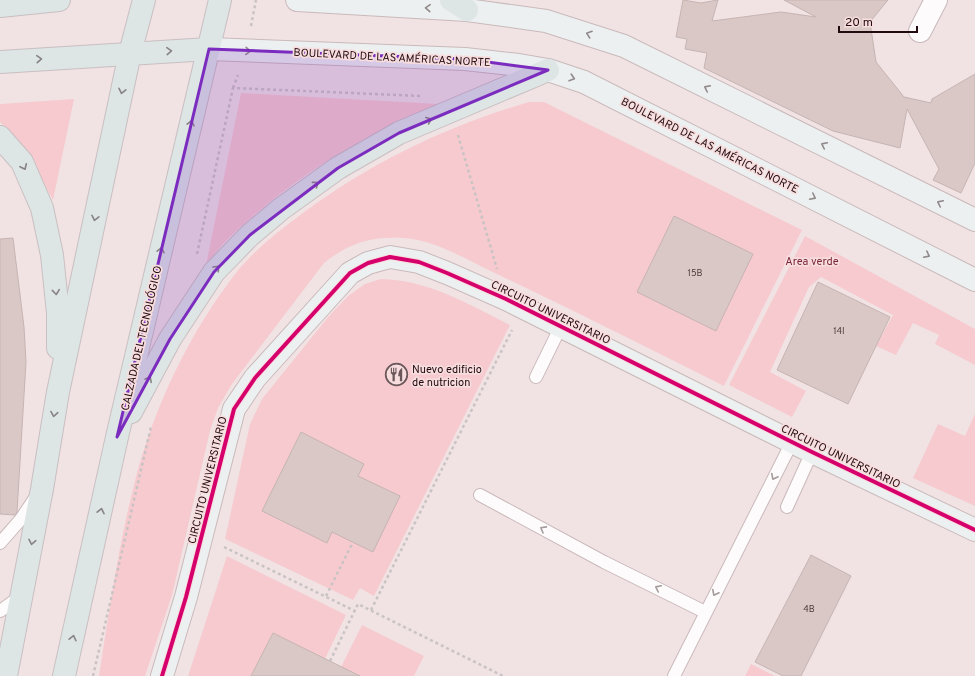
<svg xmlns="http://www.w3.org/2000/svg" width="975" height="676" font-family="Overpass,sans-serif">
<rect width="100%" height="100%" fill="#f1e3e4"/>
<g fill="#f6cace">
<path d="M 241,93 L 439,104 C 378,129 323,160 271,201 C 247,221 224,240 206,265 Z"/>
<polygon points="74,99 53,200 24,147 0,122 0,104"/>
<path d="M 529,102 L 544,102 L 802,230 L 724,386 C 650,349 576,312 501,276 C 470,262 437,240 403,238 C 371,236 349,243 324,263 L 232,384 L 218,408 L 210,431 L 172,595 L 145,676 L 99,676 C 109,612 118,548 134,485 C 153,408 190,331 239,269 C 257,248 281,229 303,213 C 372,162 447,126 529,102 Z"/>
<polygon points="805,236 975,329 975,365 935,344 939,335 913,323 896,355 876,346 893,315 821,277 809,287 770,372 806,391 792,417 729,385"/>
<path d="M 381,279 C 429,280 468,304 510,325 L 374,596 L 360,588 L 353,600 L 225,539 L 250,424 L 262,399 L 329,316 L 348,296 L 365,284 Z"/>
<polygon points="975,414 975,506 913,478 938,424 965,436"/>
<polygon points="227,556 346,615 325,659 273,633 251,676 188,676"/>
<polygon points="362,625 424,656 414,676 359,676 341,667"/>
<polygon points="751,664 775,676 745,676"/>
</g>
<g fill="#dac8c6" stroke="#c6b4b2">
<polygon points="683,0 701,3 718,0 712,21 781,12 816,17 784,0 888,0 870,22 876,62 904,97 931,103 932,99 975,74 975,163 961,193 933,180 939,169 907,109 900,148 833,131 704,68 707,53 685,49 687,39 676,37"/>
<polygon points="674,216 753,254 716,331 637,292"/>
<polygon points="13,238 24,327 26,362 17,512 15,515 0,514 0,239"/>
<polygon points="818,282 890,317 848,404 777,370"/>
<polygon points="301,432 364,464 358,476 400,496 373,552 332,532 327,543 262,511"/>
<polygon points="811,555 851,576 801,676 783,676 755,662"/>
<polygon points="273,633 360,676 251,676"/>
</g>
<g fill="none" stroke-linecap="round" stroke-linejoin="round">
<defs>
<g id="lane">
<polyline points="536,377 561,326"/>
<polyline points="480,495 604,562 705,612"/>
<polyline points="787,507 812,452"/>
<polyline points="0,543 21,519 35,498"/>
<polyline points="0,611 21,596"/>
<polyline points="674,676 792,442"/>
</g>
<polyline id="street" points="920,31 936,0"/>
<g id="secondary">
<polyline points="297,0 467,10 546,21 624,46 975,220"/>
<polyline points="209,49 465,59 519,65 548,70 584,82 975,280"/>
<polyline points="162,676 186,597 234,409 255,378 350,273 368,263 390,257 419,262 447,273 506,299 812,452 975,530"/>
</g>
<g id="primary">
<polyline points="451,0 467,10"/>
<polyline points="0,6 59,0"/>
<polyline points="0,62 209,49"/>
<polyline points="0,137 22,162 42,208 52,255 58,313 58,348"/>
<polyline points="131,412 170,339 214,272 250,235 281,209 338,168 399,133 548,70"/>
<polyline points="6,676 42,489 58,392 130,53 144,0"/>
<polyline points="64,676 117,437 220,0"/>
</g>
</defs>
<use href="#lane" stroke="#cab9bb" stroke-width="14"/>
<use href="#street" stroke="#cab9bb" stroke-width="24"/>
<use href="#secondary" stroke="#cab9bb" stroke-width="24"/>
<use href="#primary" stroke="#c9bfc1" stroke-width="24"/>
<g stroke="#cac3c4" stroke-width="2.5" stroke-dasharray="3 3" stroke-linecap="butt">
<polyline points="251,26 256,0"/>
<polyline points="233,88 238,75"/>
<polyline points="458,135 497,269"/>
<polyline points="197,254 233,88 422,96"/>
<polyline points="224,547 355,611"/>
<polyline points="326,596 353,542"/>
<polyline points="371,610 512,330"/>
<polyline points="330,661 358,604 503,676"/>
<polyline points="93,676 151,427"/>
</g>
<use href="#lane" stroke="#fdfbfb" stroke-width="12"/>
<use href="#street" stroke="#fdfbfb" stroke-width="22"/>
<use href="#secondary" stroke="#edf0f0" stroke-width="22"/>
<use href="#primary" stroke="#dde5e5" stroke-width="22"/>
<defs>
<polyline id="cycleway" points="162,676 186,597 234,409 255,378 350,273 368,263 390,257 419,262 447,273 506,299 812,452 975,530"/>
</defs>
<use href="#cycleway" stroke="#f7ddde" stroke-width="6"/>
<use href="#cycleway" stroke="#d6006c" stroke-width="4"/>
</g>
<defs><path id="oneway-chevron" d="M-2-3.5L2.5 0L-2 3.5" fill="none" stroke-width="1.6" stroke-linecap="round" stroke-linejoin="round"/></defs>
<g stroke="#91898a">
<use href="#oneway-chevron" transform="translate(428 8) rotate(-177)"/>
<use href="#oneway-chevron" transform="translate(589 34) rotate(-161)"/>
<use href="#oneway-chevron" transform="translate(248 51) rotate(2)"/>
<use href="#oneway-chevron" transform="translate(572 78) rotate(18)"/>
<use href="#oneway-chevron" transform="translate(707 88) rotate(-154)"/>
<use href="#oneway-chevron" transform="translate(824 145) rotate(-154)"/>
<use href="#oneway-chevron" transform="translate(813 197) rotate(27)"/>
<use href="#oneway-chevron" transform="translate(940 203) rotate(-154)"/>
<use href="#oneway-chevron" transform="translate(927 255) rotate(27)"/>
</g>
<g stroke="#888384">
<use href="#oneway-chevron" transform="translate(169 51) rotate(-3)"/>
<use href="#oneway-chevron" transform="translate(39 59) rotate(-4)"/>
<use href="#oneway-chevron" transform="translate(122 91) rotate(102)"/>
<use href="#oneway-chevron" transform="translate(429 120) rotate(-23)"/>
<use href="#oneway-chevron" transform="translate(191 123) rotate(-77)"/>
<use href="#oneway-chevron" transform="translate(24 167) rotate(65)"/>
<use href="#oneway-chevron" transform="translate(316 184) rotate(-36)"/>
<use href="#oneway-chevron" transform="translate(95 218) rotate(102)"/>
<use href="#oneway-chevron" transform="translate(161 250) rotate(-77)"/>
<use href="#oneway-chevron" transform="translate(217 268) rotate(-47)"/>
<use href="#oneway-chevron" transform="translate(56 292) rotate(84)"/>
<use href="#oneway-chevron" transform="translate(149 379) rotate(-62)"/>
<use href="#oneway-chevron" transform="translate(54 414) rotate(99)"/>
<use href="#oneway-chevron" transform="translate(101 511) rotate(-78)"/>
<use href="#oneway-chevron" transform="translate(32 542) rotate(101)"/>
<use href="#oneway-chevron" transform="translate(73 638) rotate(-77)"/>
</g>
<g stroke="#a59b9c">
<use href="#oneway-chevron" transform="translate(774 477) rotate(117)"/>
<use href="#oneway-chevron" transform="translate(543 529) rotate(-151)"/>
<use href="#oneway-chevron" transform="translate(658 588) rotate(-154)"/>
<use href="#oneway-chevron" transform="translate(715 593) rotate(117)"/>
</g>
<path fill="#7b2cbf" fill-opacity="0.2" stroke="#7b2cbf" stroke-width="3" stroke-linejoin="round" d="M 209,49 L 465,59 L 548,70 L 399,133 L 338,168 L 250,235 L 214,272 L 170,339 L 117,437 Z"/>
<defs>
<symbol id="restaurant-ring" viewBox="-11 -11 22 22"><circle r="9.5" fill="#f7ddde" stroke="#6a5759" stroke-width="1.5"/><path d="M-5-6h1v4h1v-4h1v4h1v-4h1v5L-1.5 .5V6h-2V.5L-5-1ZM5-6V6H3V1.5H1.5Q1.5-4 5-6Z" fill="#6a5759"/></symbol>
</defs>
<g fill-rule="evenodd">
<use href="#restaurant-ring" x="384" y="362" width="25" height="25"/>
</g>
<g text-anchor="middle" stroke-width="3.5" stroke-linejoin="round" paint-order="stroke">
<g font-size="9" fill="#4f3a3c">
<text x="695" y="276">15B</text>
<text x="839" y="334">14I</text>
<text x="809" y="612">4B</text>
</g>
<g font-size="11" fill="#210b0e" stroke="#f7ddde">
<text transform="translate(392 57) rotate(3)" y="4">BOULEVARD DE LAS AMÉRICAS NORTE</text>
<text transform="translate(710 145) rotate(27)" y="4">BOULEVARD DE LAS AMÉRICAS NORTE</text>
<text transform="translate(551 312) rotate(26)" y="4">CIRCUITO UNIVERSITARIO</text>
<text transform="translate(141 338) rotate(-77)" y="4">CALZADA DEL TECNOLÓGICO</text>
<text transform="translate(841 456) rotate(26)" y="4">CIRCUITO UNIVERSITARIO</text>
<text transform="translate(207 480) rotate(-76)" y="4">CIRCUITO UNIVERSITARIO</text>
</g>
<g font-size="11" fill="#7b2737" stroke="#f7ddde">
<text x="812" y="265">Area verde</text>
</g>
<g font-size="11" fill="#210b0e" stroke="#f7ddde" text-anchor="start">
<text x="412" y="373">Nuevo edificio<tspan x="412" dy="13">de nutricion</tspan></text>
</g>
</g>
<path d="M839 26v6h78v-6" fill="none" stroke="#210b0e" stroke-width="2"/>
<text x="845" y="26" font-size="12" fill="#210b0e" stroke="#f7ddde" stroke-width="3" paint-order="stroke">20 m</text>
</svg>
